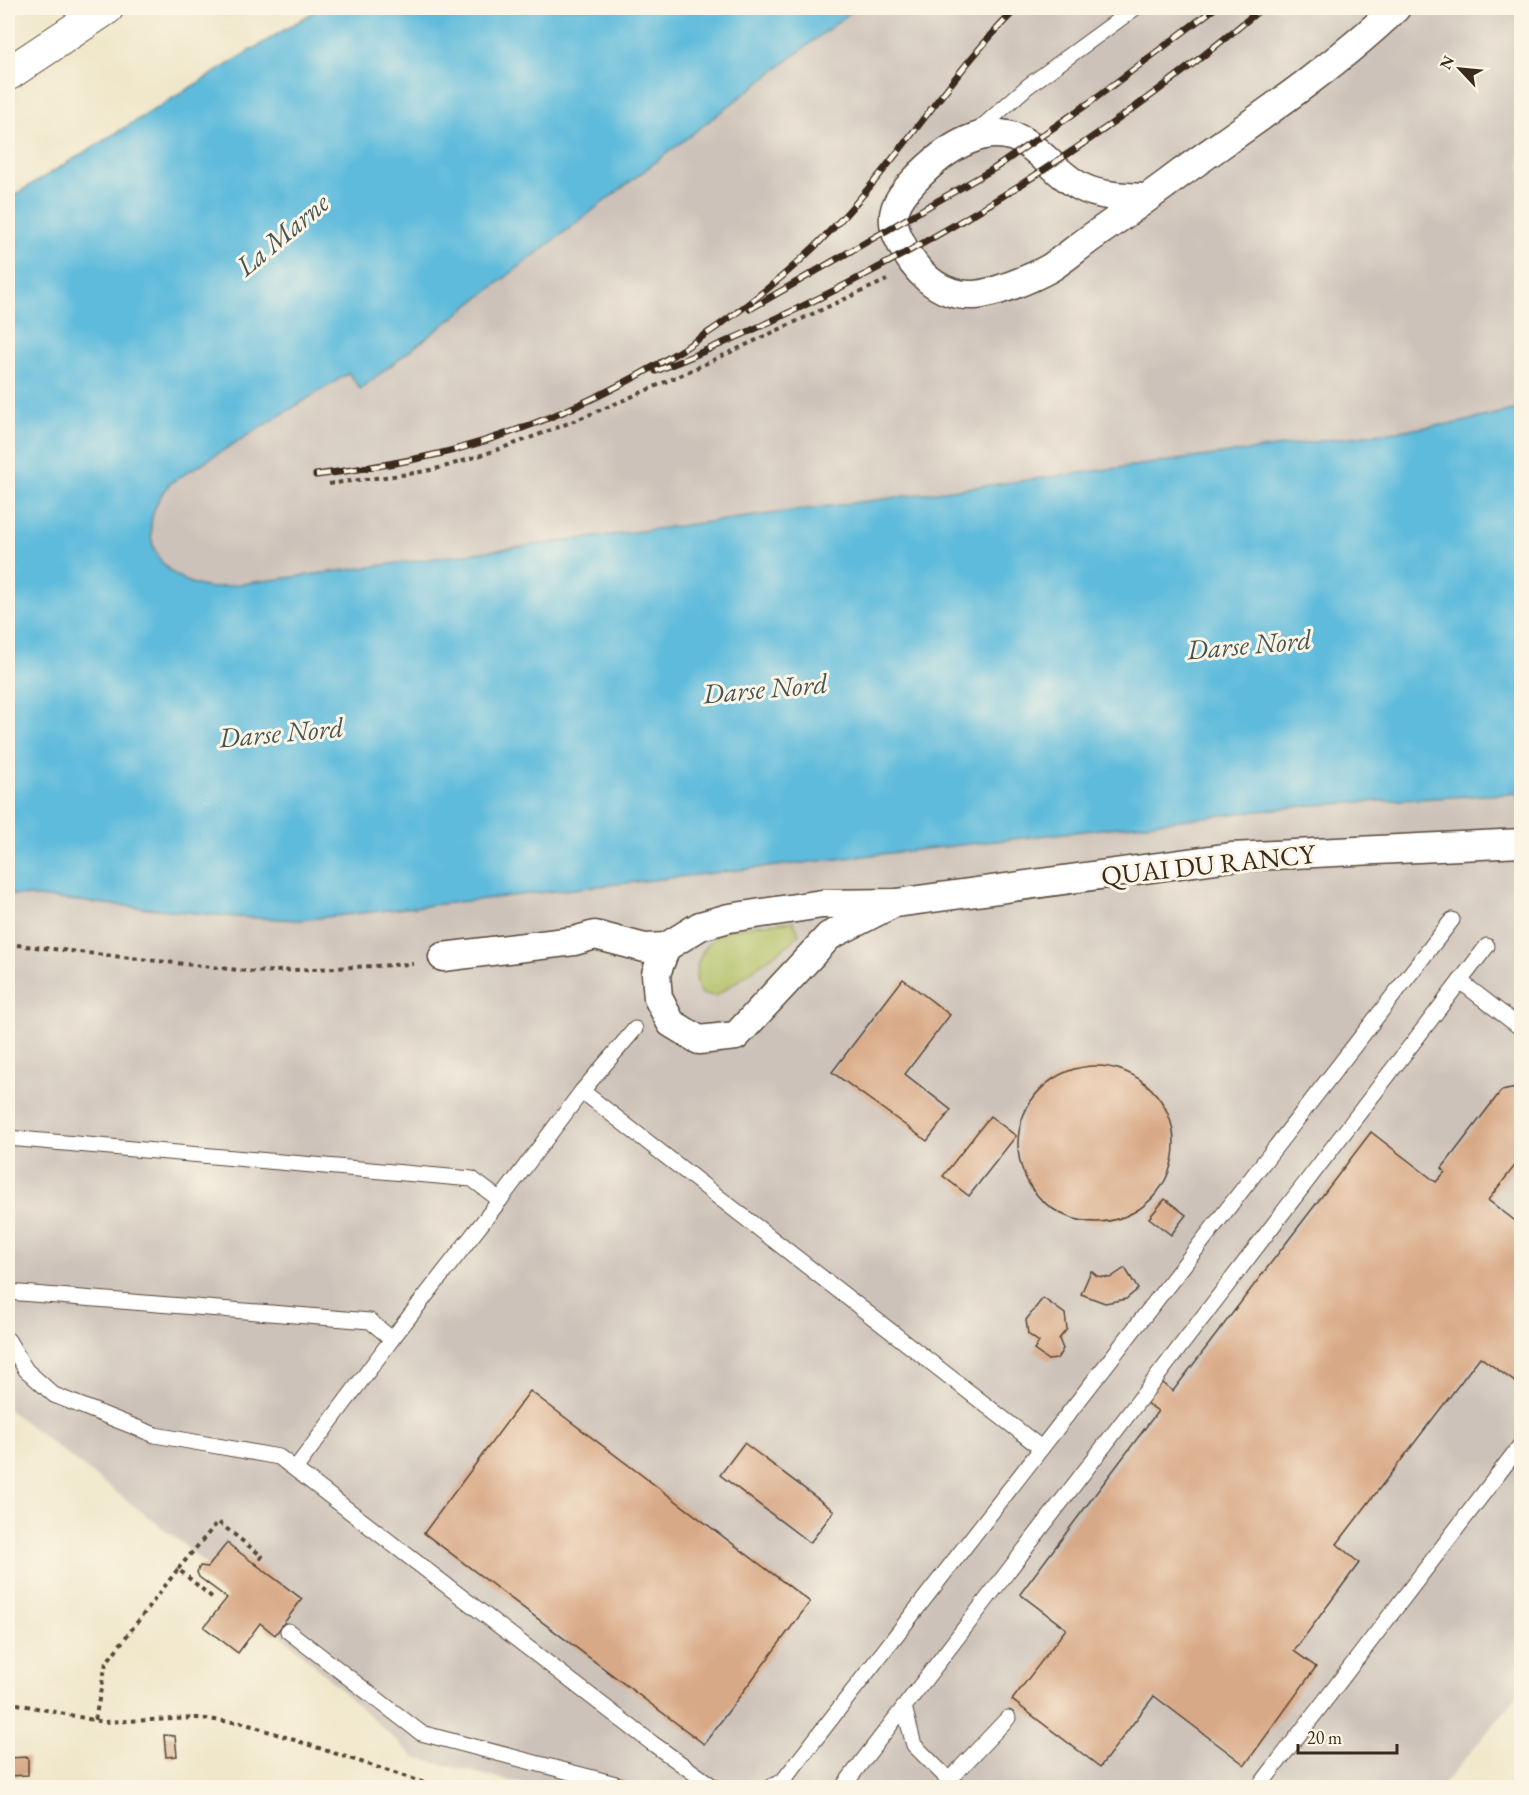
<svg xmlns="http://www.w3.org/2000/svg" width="1529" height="1795" font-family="'EB Garamond',serif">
<rect width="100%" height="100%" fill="#fcf5e5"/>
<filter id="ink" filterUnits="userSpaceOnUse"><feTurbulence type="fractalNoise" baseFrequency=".0167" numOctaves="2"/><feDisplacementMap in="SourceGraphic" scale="12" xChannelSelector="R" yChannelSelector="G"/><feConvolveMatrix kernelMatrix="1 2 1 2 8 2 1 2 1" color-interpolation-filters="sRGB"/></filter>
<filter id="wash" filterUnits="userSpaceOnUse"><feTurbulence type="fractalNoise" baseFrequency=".008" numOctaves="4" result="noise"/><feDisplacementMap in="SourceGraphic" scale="24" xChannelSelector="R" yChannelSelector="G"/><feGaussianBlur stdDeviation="1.35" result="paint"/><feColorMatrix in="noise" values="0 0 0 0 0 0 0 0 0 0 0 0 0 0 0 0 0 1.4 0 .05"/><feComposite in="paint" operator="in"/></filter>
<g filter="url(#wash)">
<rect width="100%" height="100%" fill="#f0e7ca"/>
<polygon fill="#cdc2b9" points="856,8 1521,8 1521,1692 1441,1787 538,1788 415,1758 182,1543 8,1409 8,685 170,483 349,372 360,389"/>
<path fill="#adbd60" stroke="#74743f" stroke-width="1.5" d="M 793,921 L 799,933 L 792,942 L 716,996 L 701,994 C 689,972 702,940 726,931 C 746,924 772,924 793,921 Z"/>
<path fill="#5ebbdc" stroke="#4c727d" stroke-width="1.5" d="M 320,8 L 856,8 L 360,389 L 349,373 L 170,483 C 132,528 153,579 210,588 L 1458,423 L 1521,408 L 1521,793 L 1312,805 L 300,920 L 236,917 L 8,894 L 8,199 Z"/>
<g id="blocks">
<g fill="#d8a986">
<polygon points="903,979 950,1015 905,1074 951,1110 927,1141 832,1072"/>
<circle cx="1096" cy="1144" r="78"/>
<polygon points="1522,1087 1522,1167 1517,1163 1488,1200 1522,1226 1522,1387 1480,1357 1337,1544 1359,1563 1294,1651 1316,1667 1245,1765 1154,1696 1100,1767 1012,1700 1066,1629 1020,1594 1158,1411 1142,1400 1158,1379 1173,1391 1371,1132 1436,1182 1445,1172 1442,1168 1501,1091"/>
<polygon points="990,1116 1016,1136 969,1196 943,1176"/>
<polygon points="1165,1199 1186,1215 1171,1235 1149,1218"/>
<polygon points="1125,1268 1138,1289 1126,1299 1105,1303 1081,1294 1091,1271 1097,1276 1110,1278"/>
<polygon points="1043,1298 1065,1314 1067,1329 1059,1339 1063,1349 1057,1359 1048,1360 1034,1350 1039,1342 1028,1334 1026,1320"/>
<polygon points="530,1391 810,1602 704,1744 424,1533"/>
<polygon points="744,1443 834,1511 810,1543 720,1475"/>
<polygon points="227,1543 302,1599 275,1635 260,1623 238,1653 204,1627 227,1598 199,1577 197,1572 200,1566 208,1567"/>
<polygon points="164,1735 175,1736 177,1756 166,1757"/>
<polygon points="28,1757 28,1775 8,1776 8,1758"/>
</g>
</g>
</g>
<g filter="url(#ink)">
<use href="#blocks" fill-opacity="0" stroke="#564638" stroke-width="1.5"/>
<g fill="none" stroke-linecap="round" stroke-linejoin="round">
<defs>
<g id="service">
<polyline points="975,133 1028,86 1135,8"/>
<polyline points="1460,981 1522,1029"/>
<polyline points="582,1091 635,1029"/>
<polyline points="8,1138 472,1179 500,1200 392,1339 370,1321 8,1292"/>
<polyline points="500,1200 582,1091 1041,1448"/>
<polyline points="8,1340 26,1370 54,1395 155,1435 279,1457 652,1743 715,1788"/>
<polyline points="295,1469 392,1339"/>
<polyline points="288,1631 421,1733 631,1788"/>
<polyline points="904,1707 914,1745 957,1788"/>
<polyline points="949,1780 1008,1718"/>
<polyline points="768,1788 782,1782 1452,920"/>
<polyline points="842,1788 1487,946"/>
<polyline points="1258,1788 1522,1443"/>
</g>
<g id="minor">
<path d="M 1146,198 C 1125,197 1101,197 1081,187 C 1061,177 1047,158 1029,145 C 989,116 943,150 914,181 C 897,199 887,215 899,239 C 913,269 937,297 974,295 C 994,294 1032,278 1050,268 C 1064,259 1078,247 1092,237 C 1122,216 1152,195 1181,173 C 1254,121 1331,70 1396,8"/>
<polyline points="666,947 656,974 658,998 671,1023 699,1040 736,1036 829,936 888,906"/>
<polyline points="443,957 574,941 595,935 645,948 666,947 700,926 729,918 822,904 896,903 1231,857 1522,843"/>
</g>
<polyline id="tertiary" points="8,74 107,8"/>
</defs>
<use href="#service" stroke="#564638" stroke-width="17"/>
<use href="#minor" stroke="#564638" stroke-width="31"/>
<use href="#tertiary" stroke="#564638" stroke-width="35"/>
<g stroke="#564638" stroke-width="4" stroke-dasharray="4.5 4.5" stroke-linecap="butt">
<path d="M 329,484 C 366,478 415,476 450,465 C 599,420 745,343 887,280"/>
<polyline points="8,944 255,972 413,964"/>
<polyline points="178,1569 218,1522 262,1556 256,1564"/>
<polyline points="8,1702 103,1722 197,1718 243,1723 440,1788"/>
<polyline points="95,1720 106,1663 178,1569 214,1599"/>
</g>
<use href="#service" stroke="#fff" stroke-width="15"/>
<use href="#minor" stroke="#fff" stroke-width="28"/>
<use href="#tertiary" stroke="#fff" stroke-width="33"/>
<defs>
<g id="rail">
<polyline points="750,309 995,168 1089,103 1215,8"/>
<path d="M 656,371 C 876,283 1081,160 1262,8"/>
<path d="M 316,475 C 362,469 409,462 454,450 C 595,411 733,333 834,227 C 900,158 950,75 1017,8"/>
</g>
</defs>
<use href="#rail" stroke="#3b2a1e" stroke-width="7"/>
<use href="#rail" stroke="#fcf5e5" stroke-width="4.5" stroke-dasharray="14" stroke-linecap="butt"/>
</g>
</g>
<g text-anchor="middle" stroke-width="6" stroke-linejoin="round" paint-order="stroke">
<g font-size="27" fill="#3b2a1e" stroke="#fcf5e5">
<text transform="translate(1208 865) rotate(-6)" y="9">QUAI DU RANCY</text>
</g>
<g font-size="28" font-style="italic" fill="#465657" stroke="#fcf5e5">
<text transform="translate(282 234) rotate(-40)" y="10">La Marne</text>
<text transform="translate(1249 644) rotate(-5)" y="10">Darse Nord</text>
<text transform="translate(765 688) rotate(-5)" y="10">Darse Nord</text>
<text transform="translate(281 732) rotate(-5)" y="10">Darse Nord</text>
</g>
</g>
<rect width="1529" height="1795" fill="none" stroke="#fcf5e5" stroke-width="30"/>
<g transform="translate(1460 69) rotate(296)" stroke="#fcf5e5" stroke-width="4.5" paint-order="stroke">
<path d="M0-4.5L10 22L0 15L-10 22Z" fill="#3b2a1e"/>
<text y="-9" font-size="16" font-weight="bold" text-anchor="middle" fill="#3b2a1e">N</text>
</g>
<path d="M1298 1744v9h99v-9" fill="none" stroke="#3b2a1e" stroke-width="3"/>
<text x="1307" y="1744" font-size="18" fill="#3b2a1e" stroke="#fcf5e5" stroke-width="4.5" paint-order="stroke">20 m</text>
</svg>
